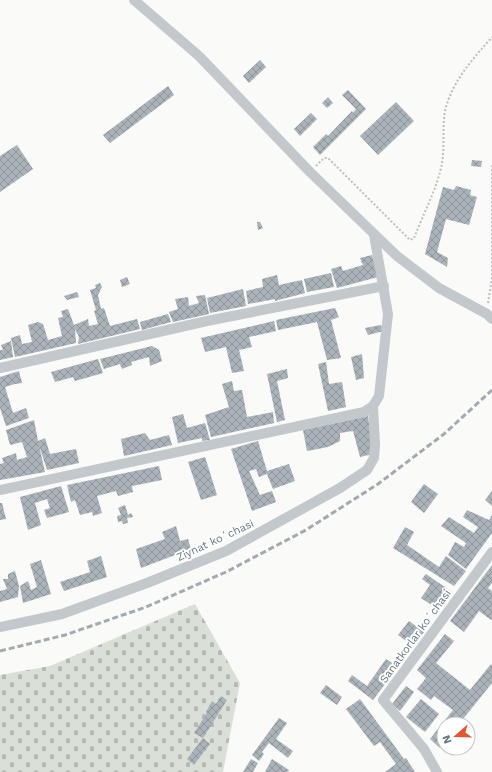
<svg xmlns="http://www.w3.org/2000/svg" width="492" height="772" font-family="'Work Sans',sans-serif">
<defs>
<pattern id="cemetery-stones" width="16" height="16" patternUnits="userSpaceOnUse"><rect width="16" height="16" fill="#dadfd7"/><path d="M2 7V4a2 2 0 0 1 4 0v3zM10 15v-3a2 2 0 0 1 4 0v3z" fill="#b4b9b4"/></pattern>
<pattern id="building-cross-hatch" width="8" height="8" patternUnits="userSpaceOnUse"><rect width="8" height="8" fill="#aab3b9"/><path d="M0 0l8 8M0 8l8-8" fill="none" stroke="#8e969c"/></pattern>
</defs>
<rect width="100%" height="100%" fill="#fafaf8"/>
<polygon fill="url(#cemetery-stones)" points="195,604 240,683 223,772 0,772 0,675 50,666"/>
<g fill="url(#building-cross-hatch)">
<polygon points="260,60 266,67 249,83 243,76"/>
<polygon points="168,86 174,95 110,143 103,135"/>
<polygon points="348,90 366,109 320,155 313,147 326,134 328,136 352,111 353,113 356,109 342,95"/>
<polygon points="328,97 333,103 327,108 322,103"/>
<polygon points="396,102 414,121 378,155 360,136"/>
<polygon points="311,113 317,119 300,136 294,129"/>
<polygon points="17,145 33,169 0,192 0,156"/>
<polygon points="472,160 482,161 481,167 471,166"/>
<polygon points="456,186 471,190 470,195 477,197 469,225 446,219 437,252 448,258 447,267 425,254 443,187 454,190"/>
<polygon points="257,222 260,222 263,228 258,230"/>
<polygon points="372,255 378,277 337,288 331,269 341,266 343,271 363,265 360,258"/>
<polygon points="331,273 334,287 307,292 304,279"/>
<polygon points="277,275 279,285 302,280 305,293 275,301 275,299 248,304 246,291 263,287 262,279"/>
<polygon points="127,277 130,284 122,287 120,280"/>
<polygon points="100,283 102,287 98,295 101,309 104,308 110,326 137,319 140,329 78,344 79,337 75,329 76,343 15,357 11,338 20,335 22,344 32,342 28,325 38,322 43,324 48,340 62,336 58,318 63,317 61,311 68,309 74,325 88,319 89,326 98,324 94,311 96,310 90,290 96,288 95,285"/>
<polygon points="243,289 246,306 210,313 207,298"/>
<polygon points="77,292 79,297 67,300 64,296"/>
<polygon points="205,295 209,314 173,322 169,312 178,309 175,299 188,297 189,306 199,303 196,296"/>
<polygon points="335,308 339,317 331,320 341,358 327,360 317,322 278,330 276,320"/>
<polygon points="168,314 171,322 142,330 140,322"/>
<polygon points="274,321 276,331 249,337 252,347 239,350 244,371 232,373 226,347 205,352 201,338"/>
<polygon points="381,325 384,331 368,335 365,328"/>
<polygon points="11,341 13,357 0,360 0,350 3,350 1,345"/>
<polygon points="152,346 159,350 162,361 150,366 149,357 131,362 132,365 122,369 120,364 104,369 100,359"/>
<polygon points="362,354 364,378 356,380 351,357"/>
<polygon points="98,359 103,373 75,381 73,377 55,382 51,372"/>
<polygon points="326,362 329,384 342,382 346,407 328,411 318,364"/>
<polygon points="287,369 288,378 277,381 285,420 277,422 267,374"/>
<polygon points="19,371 22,383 15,384 5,387 13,413 26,408 29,418 6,426 0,408 0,377"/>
<polygon points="232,381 234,391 242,390 247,417 273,412 274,423 211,437 205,415 229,407 222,384"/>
<polygon points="183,414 187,428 205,423 210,440 202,441 202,438 178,443 172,417"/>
<polygon points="368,416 373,454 360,457 353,431 340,433 340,441 328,447 307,451 303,430"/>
<polygon points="34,420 38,441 45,438 50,454 76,449 79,463 47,470 39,445 45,472 0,480 0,464 4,463 2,458 16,453 17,460 27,457 22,442 10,445 6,430"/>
<polygon points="145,433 150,440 169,435 172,445 124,456 121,439"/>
<polygon points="258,441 267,471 289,464 295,481 273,489 267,474 259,477 256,469 249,471 260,495 272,491 276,502 252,511 231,449"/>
<polygon points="205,457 217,495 201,500 188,462"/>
<polygon points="159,466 162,480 132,486 133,492 118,496 116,491 97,496 102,513 93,516 92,512 80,515 75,500 71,502 67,485"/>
<polygon points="424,484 438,494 424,513 411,502"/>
<polygon points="61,486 69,512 47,518 44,510 50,508 47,499 35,503 41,525 28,530 20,497"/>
<polygon points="492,491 492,506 485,500"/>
<polygon points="0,503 2,503 6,519 0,520"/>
<polygon points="125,505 128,515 131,513 133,517 127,518 128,523 123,524 122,521 118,522 117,516 121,515 118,508"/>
<polygon points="467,510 489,520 492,515 492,533 466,569 448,555 455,542 464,547 466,543 441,526 449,517 474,533 478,527 463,517"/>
<polygon points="176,526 180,541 188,539 191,549 141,568 136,549 165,539 162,532"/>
<polygon points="405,527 414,532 407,545 439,567 446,556 466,571 454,586 393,548"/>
<polygon points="101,556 107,577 64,591 60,582 90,572 87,561"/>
<polygon points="41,560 51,594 23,603 20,586 28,581 31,590 37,587 30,564"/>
<polygon points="492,565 492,583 488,588 492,591 492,619 491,620 479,611 464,632 450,621"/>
<polygon points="15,571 19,586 18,597 0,602 0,591 7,589 3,579 8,579 8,574"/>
<polygon points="426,574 452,592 439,610 421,598 430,585 422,579"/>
<polygon points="409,621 424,632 413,646 398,635"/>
<polygon points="445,634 454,641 436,663 470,690 491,664 492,666 492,683 459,724 444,724 444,743 440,748 430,739 453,710 434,696 431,700 417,689 426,678 417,670"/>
<polygon points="386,659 398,667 373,700 348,681 352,675 367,686"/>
<polygon points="326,685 342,697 337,705 320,693"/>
<polygon points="406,686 414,692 400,711 392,704"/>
<polygon points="221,696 227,700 203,738 210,744 194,765 187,759 203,738 194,733 207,713 206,712 212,701 216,704"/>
<polygon points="360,699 404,759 406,758 415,772 385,772 396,764 380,742 374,746 346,709"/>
<polygon points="421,699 439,714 425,732 406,717"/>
<polygon points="279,718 287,723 276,739 293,751 288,758 269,743 262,752 264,754 259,761 252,755"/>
<polygon points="251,759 258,763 253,772 243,772"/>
<polygon points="272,759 289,770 288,772 265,772"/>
</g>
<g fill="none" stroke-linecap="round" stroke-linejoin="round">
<g stroke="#bbbfc2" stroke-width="2" stroke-dasharray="2 2" stroke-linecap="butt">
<path d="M 316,166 L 324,158 L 328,158 L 410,240 L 414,238 C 423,215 438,186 442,163 C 445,146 442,128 445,111 C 452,81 473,59 492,37"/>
<polyline points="488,303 492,278 492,164"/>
</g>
<g stroke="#c3c8cc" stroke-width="10">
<polyline points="134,0 199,56 310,172 397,256 439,288 487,314 492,319"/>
<polyline points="0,368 207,321 384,286"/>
<polyline points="0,490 364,412 373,406 379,396 388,314 374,235"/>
<polyline points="0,627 62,614 147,583 226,551 340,488 367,470 374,458 375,445 373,406"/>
<polyline points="437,772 424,749 383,700 492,552"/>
</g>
<polyline stroke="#a2aab0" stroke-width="3" stroke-dasharray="6 3" stroke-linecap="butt" points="0,651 65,635 146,607 226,572 306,530 378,484 444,434 492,390"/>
</g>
<g text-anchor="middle" stroke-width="4" stroke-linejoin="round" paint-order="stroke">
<g font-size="11" fill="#657683" stroke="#fff">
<text transform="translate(215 540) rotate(-25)" y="4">Ziynat koʻchasi</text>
<text transform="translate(415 636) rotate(-54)" y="4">Sanatkorlar koʻchasi</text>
</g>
</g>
<g transform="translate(456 736) rotate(250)"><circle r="19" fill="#ffffff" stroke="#c1c8cd"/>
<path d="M0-3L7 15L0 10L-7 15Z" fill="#e4572e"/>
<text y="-6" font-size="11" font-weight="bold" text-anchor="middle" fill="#657683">N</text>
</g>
</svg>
